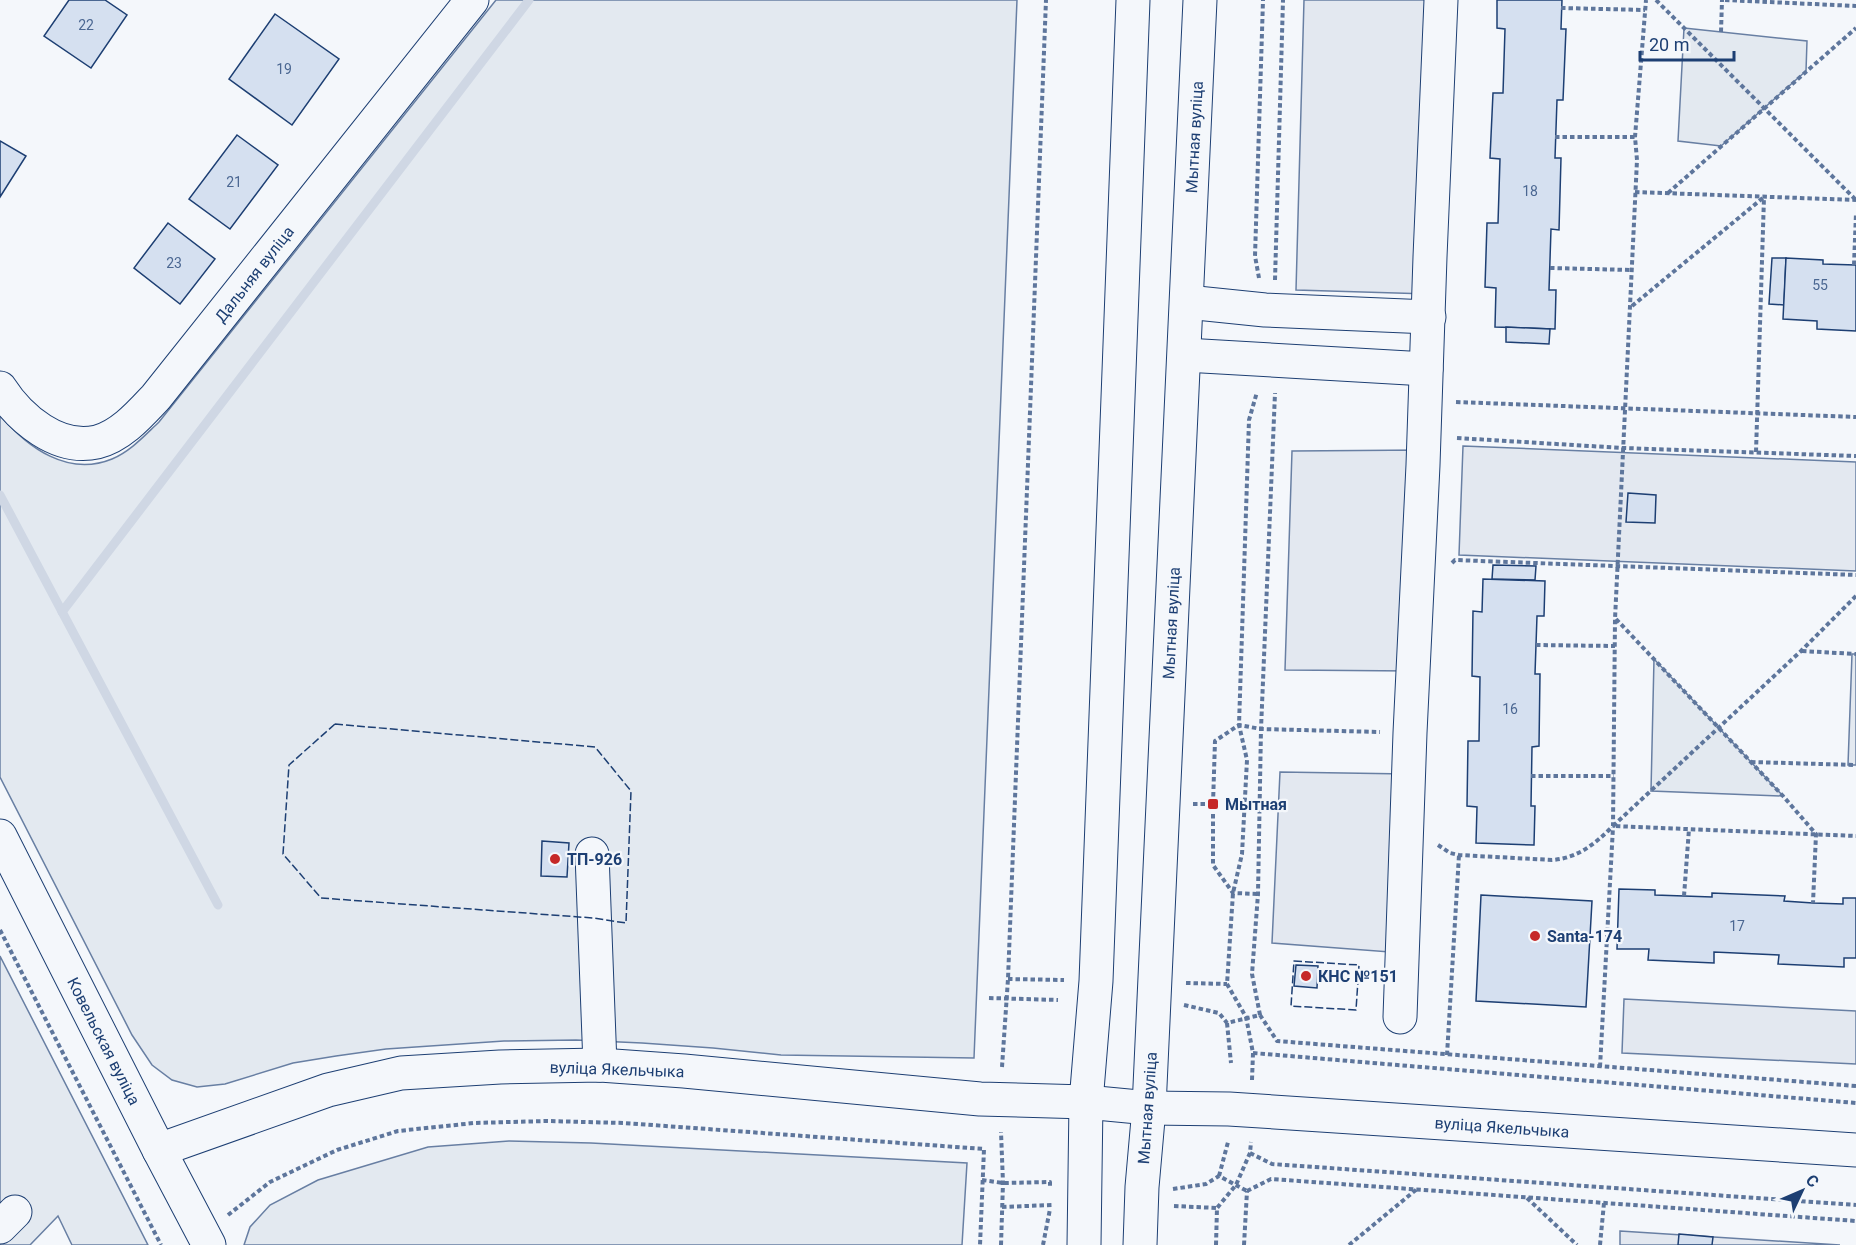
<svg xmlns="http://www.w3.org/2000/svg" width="1856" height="1245" font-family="Roboto,sans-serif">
<rect width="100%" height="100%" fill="#f4f7fb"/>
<g fill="#e3e9f0" stroke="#687fa3" stroke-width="1.5">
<path d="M 496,0 L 1017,0 L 974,1058 L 781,1055 L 713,1048 L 642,1043 L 576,1040 L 504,1041 L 386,1049 L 336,1056 L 293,1063 L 225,1084 L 197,1087 L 172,1080 L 152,1065 L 132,1035 L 0,777 L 0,415 C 28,448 68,477 112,459 C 131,451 145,435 159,422 Z"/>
<polygon points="1684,28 1807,41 1806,71 1721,146 1678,141"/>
<polygon points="1852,654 1856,654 1856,765 1848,765"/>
<polygon points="1654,659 1783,796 1651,791"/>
<polygon points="0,956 148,1245 72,1245 58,1216 30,1245 0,1245"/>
<polygon points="509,1141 591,1143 967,1163 962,1245 244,1245 250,1227 270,1205 318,1180 428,1147"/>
</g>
<g fill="#e3e8f0" stroke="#687fa3" stroke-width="1.5">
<polygon points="1304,0 1439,0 1429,294 1296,290"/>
<polygon points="1463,446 1856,462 1856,571 1459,555"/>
<polygon points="1424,450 1413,671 1285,670 1292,451"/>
<polygon points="1280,772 1407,774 1403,953 1272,943"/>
<polygon points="1624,999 1856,1011 1856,1064 1622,1053"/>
<polygon points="1620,1231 1840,1245 1620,1245"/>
</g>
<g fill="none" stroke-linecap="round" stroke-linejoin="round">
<g stroke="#cfd7e4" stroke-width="9">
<polyline points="0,495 218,905"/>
<polyline points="62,612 529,0"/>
</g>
</g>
<g fill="#d5e0f0" stroke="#1d3f73" stroke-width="1.5">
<polygon points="69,0 105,0 127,15 91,68 44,36"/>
<polygon points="1497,0 1562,0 1561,29 1566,29 1563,100 1557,100 1555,158 1561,158 1559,230 1551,229 1549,290 1556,290 1555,329 1495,327 1496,288 1485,287 1487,223 1498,223 1500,159 1490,158 1493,93 1503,93 1505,29 1497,28"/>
<polygon points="275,14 339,59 292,125 229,79"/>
<polygon points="237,135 278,165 230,229 189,199"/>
<polygon points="0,141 26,156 0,197"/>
<polygon points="168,223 215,259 180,304 134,268"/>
<polygon points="1772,258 1786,258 1784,305 1769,304"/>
<polygon points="1786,258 1823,260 1823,264 1856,265 1856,331 1817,329 1817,321 1783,319"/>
<polygon points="1506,327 1550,329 1549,344 1506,342"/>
<polygon points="1628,493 1656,495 1655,523 1626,522"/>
<polygon points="1493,565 1536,566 1535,580 1492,579"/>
<polygon points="1483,579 1545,581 1544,616 1537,616 1535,674 1540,674 1539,746 1532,747 1531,806 1535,806 1534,845 1476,843 1477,807 1467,806 1468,741 1479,741 1480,677 1472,676 1473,611 1482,612"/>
<polygon points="542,841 569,843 567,877 541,876"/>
<polygon points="1619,889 1655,890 1655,895 1684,896 1712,897 1712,893 1785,896 1784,901 1813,903 1843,904 1843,898 1856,898 1856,958 1844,958 1844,967 1778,964 1779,955 1714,952 1714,963 1648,960 1649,949 1617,949"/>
<polygon points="1481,895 1592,901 1586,1007 1476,1001"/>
<polygon points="1296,965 1318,966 1317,988 1294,986"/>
<polygon points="1679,1234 1713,1237 1712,1245 1678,1245"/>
</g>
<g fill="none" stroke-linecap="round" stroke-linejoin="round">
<defs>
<g id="minor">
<polyline points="1187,302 1265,310 1429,317"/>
<polyline points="1185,355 1426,369"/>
<path d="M 0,388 C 20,419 58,451 97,442 C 121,436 140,414 156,397 L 472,0"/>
<polyline points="592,854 600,1065"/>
<polyline points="1400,1017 1410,733 1423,465 1430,257 1441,0"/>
<polyline points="1149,1108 1229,1109 1856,1150"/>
<polyline points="159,1150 209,1245"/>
<polyline points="0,1227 15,1212"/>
</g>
<polyline id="major" points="0,836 159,1150 328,1090 401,1073 500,1067 600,1065 684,1071 980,1099 1086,1102 1149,1108"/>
<g id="highway">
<polyline points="1084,1245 1086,1102 1096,981 1133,0"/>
<polyline points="1140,1245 1142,1187 1149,1108 1200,0"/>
</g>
</defs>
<use href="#minor" stroke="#1d3f73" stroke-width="35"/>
<use href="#major" stroke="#1d3f73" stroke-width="35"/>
<use href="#highway" stroke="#1d3f73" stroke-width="35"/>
<g stroke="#5e769c" stroke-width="4" stroke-dasharray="4.5 3" stroke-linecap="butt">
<polyline points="1656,0 1856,200"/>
<polyline points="1725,0 1856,6"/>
<polyline points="1561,8 1645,10"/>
<polyline points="1721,32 1722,0"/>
<polyline points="1555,137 1635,137"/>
<polyline points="1635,192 1856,200"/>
<polyline points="1668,193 1856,28"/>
<polyline points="1854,265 1856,213"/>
<polyline points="1550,268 1632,270"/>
<polyline points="1259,278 1255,256 1263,0"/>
<polyline points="1275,280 1283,0"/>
<polyline points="1632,306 1764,197"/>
<polyline points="1456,402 1856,417"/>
<polyline points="1457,438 1623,448 1856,456"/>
<polyline points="1756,452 1764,197"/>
<polyline points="1452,563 1455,560 1856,575"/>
<polyline points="1856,596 1801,651 1613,826 1856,836"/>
<polyline points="1616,619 1783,796 1816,834 1813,903"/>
<polyline points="1536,645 1615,646"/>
<polyline points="1802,651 1856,654"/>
<polyline points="1751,762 1856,765"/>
<polyline points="1531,776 1614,776"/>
<polyline points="1193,804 1213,804 1213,865 1233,893 1258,894"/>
<polyline points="1213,804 1215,741 1239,725 1261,729 1380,732"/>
<path d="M 1438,845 L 1450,853 L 1459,855 L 1552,860 C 1578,858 1595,844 1613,826 L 1615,619 L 1637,160 L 1635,137 L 1646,0"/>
<polyline points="1684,896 1689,829"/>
<polyline points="0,930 161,1245"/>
<polyline points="1008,979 1064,980"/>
<polyline points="1186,983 1227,984"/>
<polyline points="989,998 1058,1000"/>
<polyline points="1184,1005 1219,1013 1227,1023 1260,1015 1277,1041 1856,1086"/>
<polyline points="1260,1015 1252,974 1258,894 1261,729 1275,393"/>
<polyline points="1227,1023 1231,1063"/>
<polyline points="1253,1053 1856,1103"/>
<polyline points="1447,1055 1459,855"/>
<polyline points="1002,1067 1008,979 1046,0"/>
<polyline points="1600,1067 1613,827"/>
<polyline points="1252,1080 1253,1053 1246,1017 1227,984 1233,893 1242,854 1247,760 1239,725 1249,420 1257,392"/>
<polyline points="1250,1153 1272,1164 1856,1205"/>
<polyline points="1219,1176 1228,1142"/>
<polyline points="982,1180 1003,1183 1050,1182 1050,1186"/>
<polyline points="1173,1189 1206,1184 1219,1176 1247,1191"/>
<polyline points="1247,1191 1271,1179 1856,1221"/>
<polyline points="1527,1198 1577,1245"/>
<polyline points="1174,1206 1217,1208"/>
<polyline points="1002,1207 1052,1205"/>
<polyline points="228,1215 270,1182 337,1150 398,1131 474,1123 547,1121 624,1123 984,1149 980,1245"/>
<polyline points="1001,1245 1003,1183 1001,1132"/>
<polyline points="1043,1245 1050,1209"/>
<polyline points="1216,1245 1217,1208 1236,1185 1250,1153 1251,1142"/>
<polyline points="1244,1245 1247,1191"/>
<polyline points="1349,1245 1417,1189"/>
<polyline points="1600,1245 1604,1203"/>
</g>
<use href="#minor" stroke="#f4f7fb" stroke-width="33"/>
<use href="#major" stroke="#f4f7fb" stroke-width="33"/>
<use href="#highway" stroke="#f4f7fb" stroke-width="33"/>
<g stroke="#1d3f73" stroke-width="1.5" stroke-dasharray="8 3" stroke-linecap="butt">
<polygon points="335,724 595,747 631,791 626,923 593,918 321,898 283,854 289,765"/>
<polygon points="1294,961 1359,965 1356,1010 1291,1006"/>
</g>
</g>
<g fill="#c62828" stroke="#f4f7fb" stroke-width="2">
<rect x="1207" y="798" width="12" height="12" rx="3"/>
<circle cx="555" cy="859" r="6"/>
<circle cx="1535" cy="936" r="6"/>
<circle cx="1306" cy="976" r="6"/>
</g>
<g text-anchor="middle" stroke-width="4.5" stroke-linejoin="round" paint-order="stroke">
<g font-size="14" fill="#4b6792">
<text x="86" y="30">22</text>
<text x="284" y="74">19</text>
<text x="234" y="187">21</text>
<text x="1530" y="196">18</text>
<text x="174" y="268">23</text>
<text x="1820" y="290">55</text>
<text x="1510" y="714">16</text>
<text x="1737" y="931">17</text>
</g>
<g font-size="16" fill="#1d3f73" stroke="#f4f7fb">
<text transform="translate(1194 137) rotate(-87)" y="6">Мытная вуліца</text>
<text transform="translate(254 274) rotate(-52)" y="6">Дальняя вуліца</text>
<text transform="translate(1171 623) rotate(-87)" y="6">Мытная вуліца</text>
<text transform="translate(104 1041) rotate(63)" y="6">Ковельская вуліца</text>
<text transform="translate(617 1069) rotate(2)" y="6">вуліца Якельчыка</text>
<text transform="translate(1147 1108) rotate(-86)" y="6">Мытная вуліца</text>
<text transform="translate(1502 1127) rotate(4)" y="6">вуліца Якельчыка</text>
</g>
<g font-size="16" font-weight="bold" fill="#1d3f73" stroke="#f4f7fb" text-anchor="start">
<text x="1225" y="810">Мытная</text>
<text x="567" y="865">ТП-926</text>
<text x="1547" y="942">Santa-174</text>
<text x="1318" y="982">КНС №151</text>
</g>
</g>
<g transform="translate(1802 1191) rotate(46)" stroke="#f4f7fb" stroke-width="4.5" paint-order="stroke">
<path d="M0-4.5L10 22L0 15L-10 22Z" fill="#1d3f73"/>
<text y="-9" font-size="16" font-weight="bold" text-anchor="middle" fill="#1d3f73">С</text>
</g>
<path d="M1640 51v9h94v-9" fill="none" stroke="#1d3f73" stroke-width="3"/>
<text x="1649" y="51" font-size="18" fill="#1d3f73" stroke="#f4f7fb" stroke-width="4.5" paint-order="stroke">20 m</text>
</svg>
